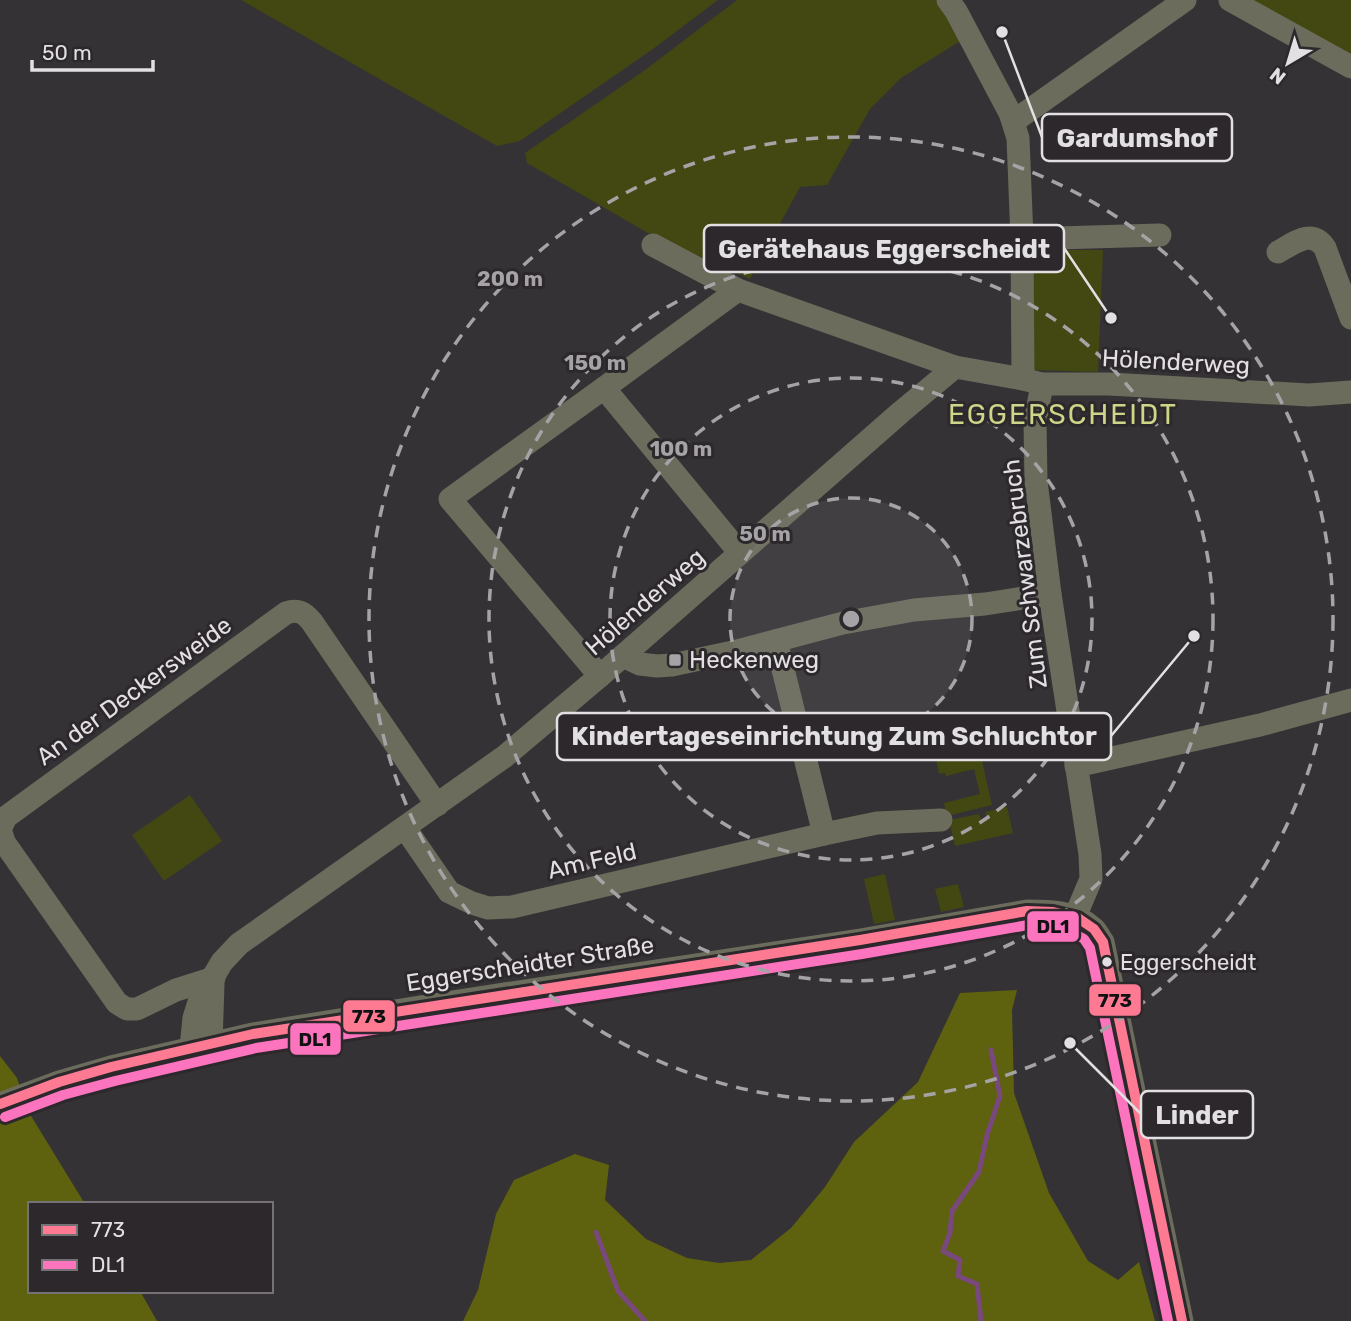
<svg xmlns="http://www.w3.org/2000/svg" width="1351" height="1321" font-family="Rubik,sans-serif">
<rect width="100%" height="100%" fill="#353235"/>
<g fill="#434712">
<polygon points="241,0 718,0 653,49 520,141 497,146"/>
<polygon points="737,0 940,0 965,38 901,78 870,109 827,185 800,187 750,279 648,233 527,163 525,153 645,70"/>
<polygon points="1243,0 1351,0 1351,60"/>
<polygon points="1031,250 1103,250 1098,372 1033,370"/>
<polygon points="937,725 950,750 978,743 992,805 947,816 944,803 980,794 974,769 946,776 945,773 939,774 930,728"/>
<polygon points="190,795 222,841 164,881 132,835"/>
<polygon points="1007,807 1013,833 955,846 949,820 979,814 981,819 986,817 985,812"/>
<polygon points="885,874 895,920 874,924 864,879"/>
<polygon points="958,884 964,907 941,912 935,889"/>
</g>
<g fill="#5e620e">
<polygon points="1017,990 1012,1010 1014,1093 1049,1193 1088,1261 1118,1280 1139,1262 1155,1321 463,1321 478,1290 496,1214 514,1180 575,1154 609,1165 605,1200 646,1239 687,1258 719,1263 751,1260 791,1228 825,1187 854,1142 918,1082 960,993"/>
<polygon points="0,1056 17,1078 28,1111 85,1204 30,1204 30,1291 140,1291 157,1321 0,1321"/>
</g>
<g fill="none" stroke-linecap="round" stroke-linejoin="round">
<g stroke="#79487d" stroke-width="5">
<polyline points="596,1232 618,1291 645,1321"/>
<polyline points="981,1321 977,1284 958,1276 960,1260 943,1251 950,1233 952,1211 979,1172 987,1135 1000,1096 991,1050"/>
</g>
<g stroke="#6b6c5c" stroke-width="23">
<polyline points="948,0 956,11 1010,113 1018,138 1022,239 1023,379"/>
<polyline points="1230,0 1351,67"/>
<polyline points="1014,121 1185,0"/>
<polyline points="1022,239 1160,235"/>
<polyline points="653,245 738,290 955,367 1023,379 1042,384 1109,384 1309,395 1351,392"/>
<path d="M 1278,252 C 1294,243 1312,228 1325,248 L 1351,318"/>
<polyline points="738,290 604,388 740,553"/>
<polyline points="1042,384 1035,423 1036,481 1050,594 1090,854 1091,879 1075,917"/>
<polyline points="776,641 824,834"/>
<polyline points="623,656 640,664 657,666 672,665 733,652 843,623 914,610 985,604 1050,594"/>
<polyline points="600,676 450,499 604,388"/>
<polyline points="1076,766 1260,725 1351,700"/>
<polyline points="405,828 449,892 472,903 488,908 512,907 824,834 877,823 941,820"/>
<path d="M 214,978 L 176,990 L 137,1009 L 127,1009 L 117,1003 L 4,842 L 0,829 L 6,817 L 286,613 C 298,609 304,612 312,622 L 437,805"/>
<polyline points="211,1044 213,984"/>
<polyline points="191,1048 194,1018 200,999 222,962 239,944 504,757 600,676 901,412 955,367"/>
<path d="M 0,1104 L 59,1082 L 111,1067 L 253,1034 L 426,1006 L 860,940 L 1027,911 C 1049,911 1075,911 1093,928 C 1097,931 1100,938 1103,942 L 1182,1321"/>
</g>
<defs>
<polyline id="bus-1" points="0,1104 59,1082 111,1067 253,1034 860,940 1027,911 1053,912 1078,918 1094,929 1103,942 1182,1321"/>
<polyline id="bus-2" points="5,1117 63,1095 115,1081 256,1048 862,954 1028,925 1051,926 1066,929 1084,939 1090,948 1168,1321"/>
</defs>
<use href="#bus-1" stroke="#2c282c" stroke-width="16"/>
<use href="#bus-2" stroke="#2c282c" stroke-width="16"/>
<use href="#bus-1" stroke="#fe7a93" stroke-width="10"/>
<use href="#bus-2" stroke="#fc73be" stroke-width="10"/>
</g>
<circle cx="851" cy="619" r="121" fill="#a6a3a6" fill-opacity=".12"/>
<g fill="none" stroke="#a6a3a6" stroke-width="3.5" stroke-dasharray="12 9">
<circle cx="851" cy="619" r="121"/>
<circle cx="851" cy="619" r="241"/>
<circle cx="851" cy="619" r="362"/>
<circle cx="851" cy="619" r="482"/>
</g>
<rect fill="#a6a3a6" stroke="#2c282c" stroke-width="2.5" x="668" y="653" width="14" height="14" rx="3.5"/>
<circle fill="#e3e0e3" stroke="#2c282c" stroke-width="2.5" cx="1107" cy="962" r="6"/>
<g text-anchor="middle" stroke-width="6" stroke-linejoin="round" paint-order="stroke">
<g font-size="22" fill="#e3e0e3" stroke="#2c282c" text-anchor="start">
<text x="1120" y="970">Eggerscheidt</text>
</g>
<g font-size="24" fill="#e3e0e3" stroke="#2c282c">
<text transform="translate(1176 362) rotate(3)" y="8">Hölenderweg</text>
<text transform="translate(1025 574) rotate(-97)" y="8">Zum Schwarzebruch</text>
<text transform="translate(645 602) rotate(-41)" y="8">Hölenderweg</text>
<text transform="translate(134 691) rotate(-36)" y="8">An der Deckersweide</text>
<text transform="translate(592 861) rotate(-13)" y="8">Am Feld</text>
<text transform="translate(530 964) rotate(-9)" y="8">Eggerscheidter Straße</text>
</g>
<g font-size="24" fill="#e3e0e3" stroke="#2c282c" text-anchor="start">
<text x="689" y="668">Heckenweg</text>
</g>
<g font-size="28" letter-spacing="2" fill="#cdd588" stroke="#2c282c">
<text x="1063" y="424">EGGERSCHEIDT</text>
</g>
</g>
<circle cx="851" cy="619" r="10" fill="#a6a3a6" stroke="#2c282c" stroke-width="3.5"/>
<g font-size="21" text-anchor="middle" font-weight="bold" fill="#a6a3a6" stroke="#2c282c" stroke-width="6" stroke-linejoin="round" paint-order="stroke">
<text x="510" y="286">200 m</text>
<text x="595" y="370">150 m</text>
<text x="681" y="456">100 m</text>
<text x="765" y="541">50 m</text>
</g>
<path fill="none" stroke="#e3e0e3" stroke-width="2.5" d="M1002 32L1042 137M1111 318L1064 248M1194 636L1111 736M1070 1043L1141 1114"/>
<g fill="#e3e0e3" stroke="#2c282c" stroke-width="2.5">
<circle cx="1002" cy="32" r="7"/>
<circle cx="1111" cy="318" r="7"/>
<circle cx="1194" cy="636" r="7"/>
<circle cx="1070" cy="1043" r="7"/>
</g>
<g fill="#2c282c" stroke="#e3e0e3" stroke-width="2.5">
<rect x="1042" y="114" width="190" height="47" rx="7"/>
<rect x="704" y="225" width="360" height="47" rx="7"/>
<rect x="557" y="713" width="554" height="47" rx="7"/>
<rect x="1141" y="1091" width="112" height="47" rx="7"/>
</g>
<g font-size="26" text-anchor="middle" font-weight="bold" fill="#e3e0e3">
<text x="1137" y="147">Gardumshof</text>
<text x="884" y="258">Gerätehaus Eggerscheidt</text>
<text x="834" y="745">Kindertageseinrichtung Zum Schluchtor</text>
<text x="1197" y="1124">Linder</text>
</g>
<g stroke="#2c282c" stroke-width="2.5">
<rect x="1026" y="910" width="54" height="33" rx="7" fill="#fc73be"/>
<rect x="1088" y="983" width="54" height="34" rx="7" fill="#fe7a93"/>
<rect x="342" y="999" width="54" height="34" rx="7" fill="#fe7a93"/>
<rect x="289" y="1022" width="53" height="34" rx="7" fill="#fc73be"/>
</g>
<g font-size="19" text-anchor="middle" font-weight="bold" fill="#111">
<text x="1053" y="933">DL1</text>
<text x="1115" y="1007">773</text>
<text x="369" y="1023">773</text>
<text x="315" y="1046">DL1</text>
</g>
<rect x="28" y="1202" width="245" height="91" fill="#2c282c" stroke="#757275" stroke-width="2"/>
<rect x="42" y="1225" width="35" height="10" fill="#fe7a93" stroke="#757275" stroke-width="2"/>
<text x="91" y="1237" font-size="21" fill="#e3e0e3">773</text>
<rect x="42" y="1260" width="35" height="10" fill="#fc73be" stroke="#757275" stroke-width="2"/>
<text x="91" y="1272" font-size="21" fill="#e3e0e3">DL1</text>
<g transform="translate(1288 63) rotate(218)" stroke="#2c282c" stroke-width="5" paint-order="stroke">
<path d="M0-5L12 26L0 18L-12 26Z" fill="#e3e0e3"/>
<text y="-10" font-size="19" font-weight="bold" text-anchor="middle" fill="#e3e0e3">N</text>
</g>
<path d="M32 60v10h121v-10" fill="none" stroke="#e3e0e3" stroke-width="3.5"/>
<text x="42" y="60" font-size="21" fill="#e3e0e3" stroke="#2c282c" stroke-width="5" paint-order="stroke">50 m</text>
</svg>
